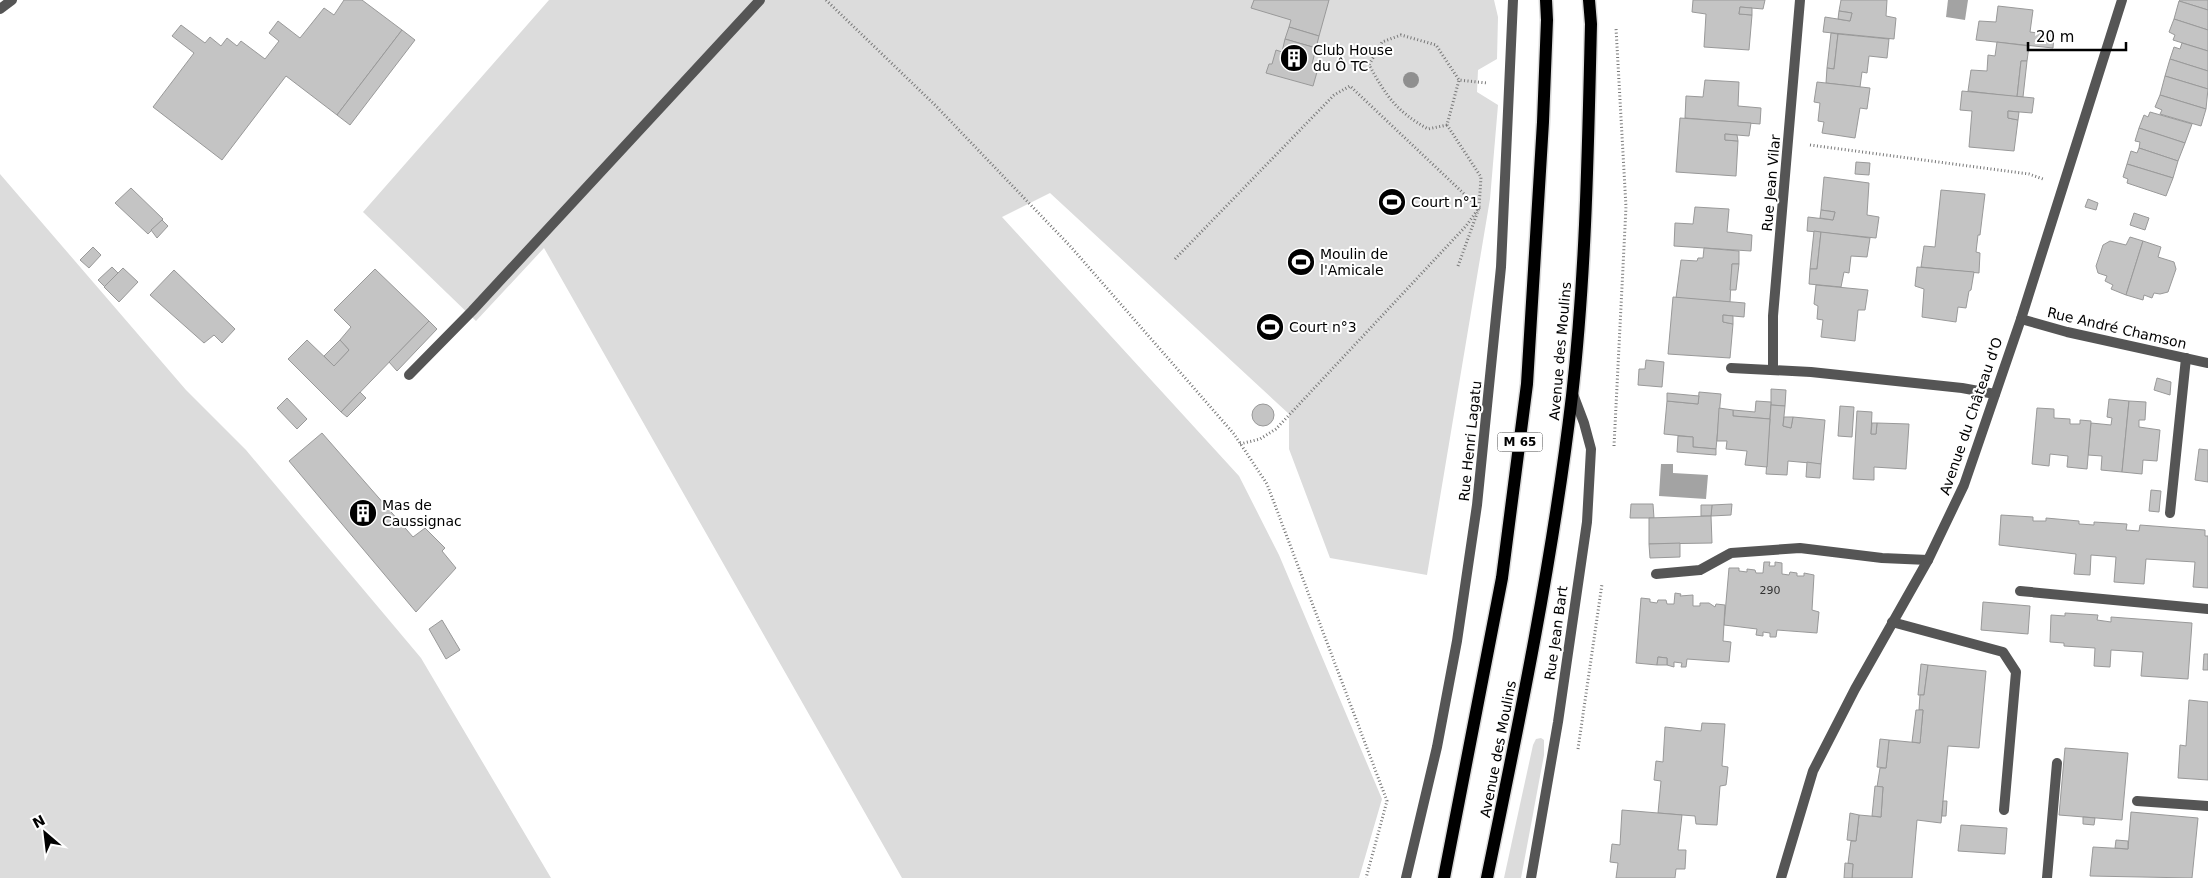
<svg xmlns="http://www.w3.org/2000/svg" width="2208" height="878" font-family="'DejaVu Sans',sans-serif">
<rect width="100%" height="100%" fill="#fff"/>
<g fill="#dcdcdc">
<polygon points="549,0 1494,0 1498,17 1497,59 1478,70 1477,92 1498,105 1490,199 1427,575 1330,558 1289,449 1289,414 1050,193 1002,217 1239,476 1279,555 1382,799 1359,878 902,878 544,248 476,321 363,212"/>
<polygon points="0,174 186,390 246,450 421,658 551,878 0,878"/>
<polygon points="1541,738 1544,740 1544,755 1521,878 1504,878 1533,745 1536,739"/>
</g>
<g fill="#a3a3a3">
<polygon points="1948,0 1968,0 1965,20 1946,17"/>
<polygon points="1661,464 1673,464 1673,473 1708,475 1706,499 1659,496"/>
</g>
<g fill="#c4c4c4" stroke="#999">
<polygon points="344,0 362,0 402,30 337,115 286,76 222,160 153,107 194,53 172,36 181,25 205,43 210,37 221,46 227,38 237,46 241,41 265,59 279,41 269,33 278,21 300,38 324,8 334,15"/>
<polygon points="1254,0 1329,0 1319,36 1289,27 1291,20 1251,8"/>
<polygon points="1693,0 1765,0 1763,9 1740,7 1739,14 1752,15 1749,50 1704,47 1706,14 1692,12"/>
<polygon points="1841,0 1887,0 1886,16 1896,18 1894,39 1823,32 1825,17 1850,21 1852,13 1839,11"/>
<polygon points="2180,0 2208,0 2208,10 2179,1"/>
<polygon points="2179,1 2208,10 2208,30 2174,19"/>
<polygon points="1998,6 2033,10 2030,32 2054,35 2053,48 1976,40 1979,21 1996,22"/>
<polygon points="1740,7 1752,8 1752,15 1739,14"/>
<polygon points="1839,11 1852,13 1850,21 1838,19"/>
<polygon points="2174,19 2208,30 2208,51 2173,40 2175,35 2169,32"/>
<polygon points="1289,27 1319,36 1316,48 1285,39"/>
<polygon points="402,30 415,40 350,125 337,115"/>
<polygon points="1831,33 1838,34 1834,69 1827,68"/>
<polygon points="1838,34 1889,39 1887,58 1869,56 1867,73 1862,72 1860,87 1826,83 1827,68 1834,69"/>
<polygon points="1285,39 1316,48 1312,64 1319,65 1313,86 1266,73 1269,64 1272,64 1276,50 1282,52"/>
<polygon points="1997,42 2029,46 2027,61 2021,61 2017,97 1968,91 1971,70 1987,71 1988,55 1995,56"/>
<polygon points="2182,43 2208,51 2208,71 2170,59 2174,47 2180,49"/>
<polygon points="2170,59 2208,71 2208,89 2165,76"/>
<polygon points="2021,61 2027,61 2023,97 2017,97"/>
<polygon points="2165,76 2208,89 2206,109 2160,95"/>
<polygon points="1705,80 1739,82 1738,106 1761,108 1760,124 1685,118 1686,96 1703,97"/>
<polygon points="1817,82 1870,88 1867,109 1860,108 1855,138 1822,133 1824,122 1818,121 1820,103 1814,102"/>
<polygon points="1962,91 2034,98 2032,113 2008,111 2008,118 2018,120 2014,151 1969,147 1972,111 1960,110"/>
<polygon points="2160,95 2206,109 2201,126 2160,114 2162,110 2155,107"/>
<polygon points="2008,111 2019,112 2018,120 2008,118"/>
<polygon points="2150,112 2192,124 2185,143 2139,128 2144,115 2148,117"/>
<polygon points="1680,118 1751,123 1749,136 1725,134 1725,140 1738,141 1736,176 1676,172"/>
<polygon points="2139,128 2185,143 2178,161 2139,148 2140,142 2135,141"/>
<polygon points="1725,134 1737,135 1738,141 1725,140"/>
<polygon points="2139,148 2178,161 2173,178 2127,164 2131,151 2137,153"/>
<polygon points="1856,162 1870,163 1869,175 1855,174"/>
<polygon points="2127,164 2173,178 2166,196 2127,183 2128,179 2123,177"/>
<polygon points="1824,177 1869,183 1867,215 1879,217 1876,238 1807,231 1808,217 1833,220 1835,212 1821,210"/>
<polygon points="131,188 163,219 148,234 115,203"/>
<polygon points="1941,190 1985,194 1980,235 1978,235 1976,252 1980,253 1979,273 1921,267 1924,246 1935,247"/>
<polygon points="2088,199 2098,203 2096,210 2085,207"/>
<polygon points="1695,207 1729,209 1727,232 1752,235 1751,251 1674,246 1675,223 1693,224"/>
<polygon points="1821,210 1835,212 1833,220 1820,218"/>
<polygon points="2134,213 2149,218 2145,230 2130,225"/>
<polygon points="162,220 168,226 157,238 151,230"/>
<polygon points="1814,231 1821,232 1817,269 1810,269"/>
<polygon points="1821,232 1870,238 1867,257 1851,256 1849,273 1844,272 1841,287 1809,284 1810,269 1817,269"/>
<polygon points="2130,237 2143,241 2126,295 2111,289 2113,285 2105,281 2107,276 2098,273 2096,266 2103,245 2110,241 2126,245"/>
<polygon points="2143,241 2161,247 2158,257 2174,262 2176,269 2168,292 2160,294 2154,293 2152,298 2144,295 2143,300 2126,295"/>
<polygon points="93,247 101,255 89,268 80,260"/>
<polygon points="1704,248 1739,251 1739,264 1732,264 1730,302 1676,298 1681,260 1697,261 1698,258 1703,258"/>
<polygon points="1732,264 1739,264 1736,290 1730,290"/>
<polygon points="112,267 118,273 105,287 98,280"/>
<polygon points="1917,267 1974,272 1971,290 1969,291 1966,308 1958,307 1956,322 1922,317 1924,289 1915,286"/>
<polygon points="123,268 138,282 119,302 104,287"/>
<polygon points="375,269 429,321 341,412 288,359 307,340 334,366 349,350 340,340 351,327 334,310"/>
<polygon points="174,270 235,329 222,343 214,335 204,343 150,295"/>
<polygon points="1816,285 1868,290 1865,310 1858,310 1855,341 1821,337 1823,320 1817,319 1818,306 1814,304"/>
<polygon points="1673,297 1745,303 1744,317 1723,315 1723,322 1733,324 1730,358 1668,354"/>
<polygon points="1723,315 1733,316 1733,324 1723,322"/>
<polygon points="429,321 437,329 397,371 389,362"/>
<polygon points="340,340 349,350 334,366 324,356"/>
<polygon points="1646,360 1664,362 1662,387 1638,385 1639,369 1645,369"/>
<polygon points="2157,378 2171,382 2170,395 2154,390"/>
<polygon points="1771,389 1786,390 1785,406 1771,405"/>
<polygon points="360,392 366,398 347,417 341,412"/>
<polygon points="1699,392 1721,394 1716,449 1693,447 1693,437 1664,434 1667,401 1698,404"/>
<polygon points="1667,393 1699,396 1698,404 1667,401"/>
<polygon points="287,398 307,419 297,429 277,408"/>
<polygon points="2109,399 2129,401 2122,472 2101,470 2102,456 2088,455 2091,423 2111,425 2112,418 2107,417"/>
<polygon points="1756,401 1771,402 1770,419 1733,416 1733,410 1755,412"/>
<polygon points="2129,401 2146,402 2145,420 2139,420 2139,427 2160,430 2157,461 2143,460 2142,474 2122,472"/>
<circle cx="1263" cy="415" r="11"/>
<polygon points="1771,405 1785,406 1783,426 1791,428 1793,417 1825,420 1821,464 1788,461 1787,475 1766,474"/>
<polygon points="1840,406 1854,407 1852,437 1838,436"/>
<polygon points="1719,408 1733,410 1733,416 1770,419 1767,467 1745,465 1747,451 1726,449 1727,441 1717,441"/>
<polygon points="2037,408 2054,409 2054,418 2070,419 2070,424 2080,424 2080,420 2091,421 2087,469 2067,467 2068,456 2050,454 2049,466 2032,464"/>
<polygon points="1857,411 1872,412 1871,434 1876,434 1877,423 1909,424 1906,469 1874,467 1874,480 1853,479"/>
<polygon points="1784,417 1793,417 1791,428 1783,426"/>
<polygon points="1872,423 1877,423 1876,434 1871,434"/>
<polygon points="322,433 413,537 425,528 445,548 442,551 456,568 416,612 289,461"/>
<polygon points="1678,436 1693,437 1693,447 1716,449 1716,455 1677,452"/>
<polygon points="2199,449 2208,450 2208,482 2195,480"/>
<polygon points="1807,462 1821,464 1820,478 1806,477"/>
<polygon points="2151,490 2161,491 2159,512 2149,511"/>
<polygon points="1631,504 1653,504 1654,518 1630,518"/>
<polygon points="1732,504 1731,515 1711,516 1712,505"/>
<polygon points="1701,505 1712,505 1711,516 1701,516"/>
<polygon points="2001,515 2033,517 2033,521 2046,521 2046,518 2079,521 2079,524 2094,525 2094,522 2127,524 2126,530 2139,531 2140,525 2205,530 2205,536 2208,536 2208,588 2193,587 2195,562 2146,559 2144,584 2114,582 2116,557 2091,555 2090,575 2074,574 2076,554 1999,545"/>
<polygon points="1711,516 1712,543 1649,544 1649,518"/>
<polygon points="1680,543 1680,557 1650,558 1649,544"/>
<polygon points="1764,562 1770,562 1769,566 1775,566 1775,562 1782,563 1782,574 1789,575 1790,572 1797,573 1797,576 1804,576 1804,573 1814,575 1812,610 1819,612 1817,633 1777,630 1776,637 1770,637 1770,633 1763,632 1763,636 1756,635 1757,629 1724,625 1729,568 1739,568 1739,571 1747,572 1747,569 1755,570 1756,573 1763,573"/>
<polygon points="1675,593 1681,594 1680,596 1693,595 1693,606 1700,606 1700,603 1709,603 1715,607 1716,604 1725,605 1723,641 1731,642 1729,662 1687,659 1686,667 1681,667 1682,663 1674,662 1674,667 1667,665 1667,658 1658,657 1657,665 1636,663 1641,598 1650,599 1650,602 1657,603 1658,600 1666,600 1667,604 1674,604"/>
<polygon points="1983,602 2030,606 2028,634 1981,630"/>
<polygon points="2065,613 2098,615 2097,620 2111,622 2111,617 2192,623 2188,679 2141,676 2143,652 2111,650 2110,667 2094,666 2095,648 2064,646 2064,643 2050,642 2051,615 2065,616"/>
<polygon points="442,620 460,650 446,659 429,629"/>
<polygon points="2204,654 2208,654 2208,670 2203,670"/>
<polygon points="1658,657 1667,658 1667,665 1657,665"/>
<polygon points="1921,664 1928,665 1924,695 1918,695"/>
<polygon points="1928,665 1986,671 1979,748 1948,746 1941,823 1917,820 1912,878 1852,878 1853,864 1848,863 1851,841 1856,841 1859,815 1881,817 1883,787 1877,787 1880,768 1886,768 1889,740 1920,743 1923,710 1919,710 1920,695 1924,695"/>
<polygon points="2189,700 2208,702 2208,780 2178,778 2180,745 2186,746"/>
<polygon points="1916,710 1923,710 1920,743 1912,742"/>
<polygon points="1702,723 1725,724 1722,766 1728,767 1727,777 1726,785 1720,786 1717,825 1696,824 1695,816 1658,813 1661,781 1654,780 1656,761 1663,762 1665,727 1701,731"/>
<polygon points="1880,739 1889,740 1886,768 1877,767"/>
<polygon points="2065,748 2128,753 2122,820 2059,815"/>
<polygon points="1875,786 1883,787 1881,817 1872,816"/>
<polygon points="1943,801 1947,801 1946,816 1942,816"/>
<polygon points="1622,810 1682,815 1678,850 1686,850 1685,869 1676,869 1675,878 1616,878 1618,863 1610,862 1612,844 1620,845"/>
<polygon points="2131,812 2198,818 2192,878 2090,876 2093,847 2128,849"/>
<polygon points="1850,813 1859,815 1856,841 1847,840"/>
<polygon points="2083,817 2095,818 2094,825 2083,824"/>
<polygon points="1961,825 2007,828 2005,854 1958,851"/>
<polygon points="2116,840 2128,841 2128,849 2115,848"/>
<polygon points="1845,863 1853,864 1852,878 1844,878"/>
</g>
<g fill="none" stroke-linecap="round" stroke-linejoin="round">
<defs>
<g id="primary">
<polyline points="1444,878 1502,578 1527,384 1543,122 1547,20 1546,0"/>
<path d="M 1487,878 C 1520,718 1553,558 1572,396 C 1586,273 1588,148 1591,24 L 1589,0"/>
</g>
</defs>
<use href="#primary" stroke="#dbdbdb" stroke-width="15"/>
<g stroke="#777" stroke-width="3" stroke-dasharray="1 2.5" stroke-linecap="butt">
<polyline points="826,0 936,106 1071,247 1234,434 1267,484 1387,801 1366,878"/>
<path d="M 1447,125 L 1428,129 C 1396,111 1387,97 1369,65 L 1382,42 L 1401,35 L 1436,45 L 1459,80"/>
<polyline points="1810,145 2029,174 2043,179"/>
<polyline points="1175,259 1334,95 1350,86 1479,208 1466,226 1276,429 1260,439 1240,444"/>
<polyline points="1458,266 1479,208 1481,177 1447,125 1459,80 1487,83"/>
<polyline points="1614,446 1626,207 1616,28"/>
<polyline points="1578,749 1602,584"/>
</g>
<g stroke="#555" stroke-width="10">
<polyline points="409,375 472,311 760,0"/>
<polyline points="1656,574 1700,570 1731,553 1800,548 1882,558 1928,560"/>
<polyline points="2020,591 2208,609"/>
<polyline points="1892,622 2003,652 2016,672 2004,810"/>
<polyline points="2137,801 2208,806"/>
<polyline points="2047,878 2057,763"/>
</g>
<g stroke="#555" stroke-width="10">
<polyline points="0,9 12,0"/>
<polyline points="2021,319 2067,332 2208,363"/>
<polyline points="1731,368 1811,372 1962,388 1995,394"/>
<polyline points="1773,369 1773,316 1800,0"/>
<polyline points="2170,513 2186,358"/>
<polyline points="1406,878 1437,747 1457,641 1477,505 1501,267 1513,0"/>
<polyline points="1531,878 1558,722 1587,522 1591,449 1584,423 1573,394"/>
<polyline points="1781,878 1813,771 1855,689 1928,560 1964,485 2021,319 2122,0"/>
</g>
<use href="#primary" stroke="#000" stroke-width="12"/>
</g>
<circle fill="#8f8f8f" cx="1411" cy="80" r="8"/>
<defs>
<symbol id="building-disc" viewBox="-11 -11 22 22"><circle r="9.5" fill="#000" stroke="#fff"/><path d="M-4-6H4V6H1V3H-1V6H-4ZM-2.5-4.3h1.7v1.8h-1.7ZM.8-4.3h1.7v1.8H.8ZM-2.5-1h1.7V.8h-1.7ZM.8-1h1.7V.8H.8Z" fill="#fff"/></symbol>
<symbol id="stadium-disc" viewBox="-11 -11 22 22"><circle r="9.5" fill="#000" stroke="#fff"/><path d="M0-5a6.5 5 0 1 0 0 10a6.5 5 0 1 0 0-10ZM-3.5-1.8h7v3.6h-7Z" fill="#fff"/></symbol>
</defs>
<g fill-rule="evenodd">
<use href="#building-disc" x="1278" y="42" width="32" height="32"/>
<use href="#stadium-disc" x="1376" y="186" width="32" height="32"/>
<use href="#stadium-disc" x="1285" y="246" width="32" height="32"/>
<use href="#stadium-disc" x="1254" y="311" width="32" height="32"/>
<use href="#building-disc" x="347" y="497" width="32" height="32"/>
</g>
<g text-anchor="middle" stroke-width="4" stroke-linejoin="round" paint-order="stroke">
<g font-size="11" fill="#313131">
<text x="1770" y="594">290</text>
</g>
<rect fill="#fff" stroke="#4c4c4c" stroke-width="1" x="1497.5" y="432.5" width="45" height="19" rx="4"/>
<g font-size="12" font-weight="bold" fill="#000">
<text x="1520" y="446">M 65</text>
</g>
<g font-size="14" fill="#000" stroke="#fff" text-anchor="start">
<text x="1313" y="55">Club House<tspan x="1313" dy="16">du Ô TC</tspan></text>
<text x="1411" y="207">Court n°1</text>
<text x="1320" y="259">Moulin de<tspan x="1320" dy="16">l'Amicale</tspan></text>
<text x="1289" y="332">Court n°3</text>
<text x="382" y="510">Mas de<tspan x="382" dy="16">Caussignac</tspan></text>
</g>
<g font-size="14" fill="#000" stroke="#fff">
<text transform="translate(1771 183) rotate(-85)" y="5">Rue Jean Vilar</text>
<text transform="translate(2117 328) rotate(13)" y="5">Rue André Chamson</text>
<text transform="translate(1560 351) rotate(-85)" y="5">Avenue des Moulins</text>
<text transform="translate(1971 416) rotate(-71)" y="5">Avenue du Château d'O</text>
<text transform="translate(1470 441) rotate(-84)" y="5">Rue Henri Lagatu</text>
<text transform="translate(1556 633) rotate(-82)" y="5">Rue Jean Bart</text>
<text transform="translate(1498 749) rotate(-79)" y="5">Avenue des Moulins</text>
</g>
</g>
<g transform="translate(45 833) rotate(332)" stroke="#ffffff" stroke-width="4" paint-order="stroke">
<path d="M0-4L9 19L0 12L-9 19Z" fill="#000000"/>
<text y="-8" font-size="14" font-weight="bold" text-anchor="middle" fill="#000000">N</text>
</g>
<path d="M2028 42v8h98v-8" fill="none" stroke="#000000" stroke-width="2.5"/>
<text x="2036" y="42" font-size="15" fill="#000000" stroke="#ffffff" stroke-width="4" paint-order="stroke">20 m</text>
</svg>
